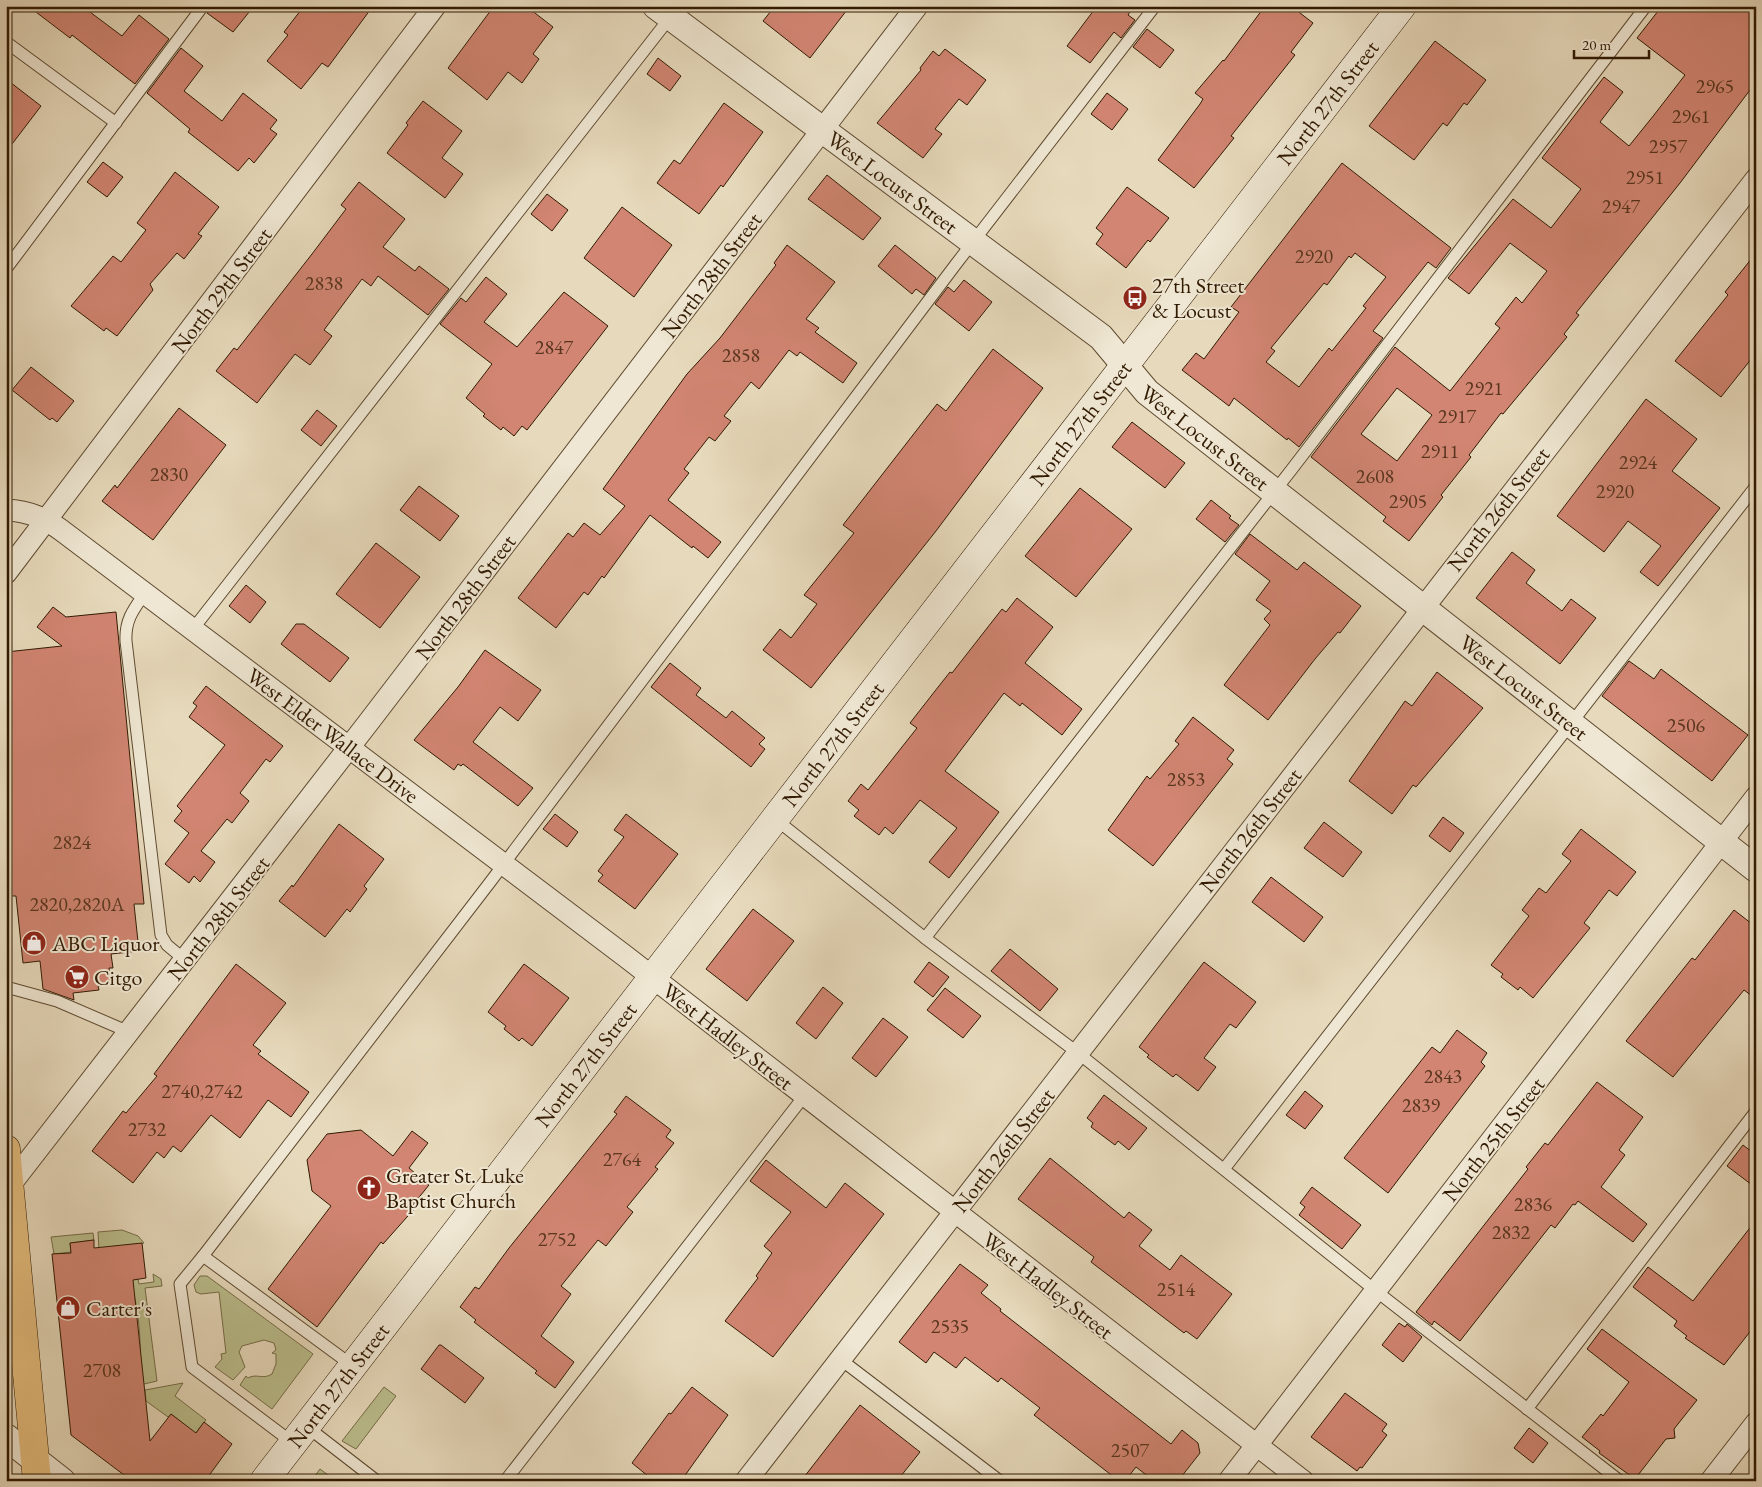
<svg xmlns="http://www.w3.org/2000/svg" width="1762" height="1487" font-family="'EB Garamond',serif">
<rect width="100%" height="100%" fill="#e7dabc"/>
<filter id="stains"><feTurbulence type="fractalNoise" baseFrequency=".004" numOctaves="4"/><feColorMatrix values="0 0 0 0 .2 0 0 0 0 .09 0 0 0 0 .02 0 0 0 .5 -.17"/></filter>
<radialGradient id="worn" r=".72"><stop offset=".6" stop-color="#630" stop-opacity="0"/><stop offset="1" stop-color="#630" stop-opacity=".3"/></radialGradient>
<g fill="#bbbe8d" stroke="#766c48">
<polygon points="122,1230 138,1236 144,1243 99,1250 98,1232"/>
<polygon points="93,1233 94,1240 70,1243 71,1252 54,1254 51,1237"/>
<path d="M 153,1274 L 161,1279 L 162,1286 L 145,1288 L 157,1381 L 140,1385 C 141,1351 141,1313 130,1280 L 138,1279 L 139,1284 L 154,1282 Z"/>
<path d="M 200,1276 L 207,1276 L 313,1354 L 272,1409 L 240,1385 L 246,1376 L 248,1378 C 256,1373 263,1380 272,1374 L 276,1364 L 276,1354 L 272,1353 L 276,1350 L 274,1343 L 264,1340 L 242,1346 L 239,1352 L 245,1367 L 233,1380 L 215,1367 L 222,1359 L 221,1354 L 226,1353 L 219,1292 L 201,1294 L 196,1292 L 194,1285 Z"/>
<polygon points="183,1383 175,1396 206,1420 193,1436 184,1424 171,1414 168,1417 146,1401 145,1390"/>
<polygon points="384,1387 396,1396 356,1449 342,1441"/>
<polygon points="320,1469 336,1481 311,1481"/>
</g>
<g fill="#d18572" stroke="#311a02" fill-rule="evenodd">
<polygon points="28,6 82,6 122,36 139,15 169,39 135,84 72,35 70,38"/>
<polygon points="210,6 254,6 233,32 207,13"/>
<polygon points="304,6 373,6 328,67 322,63 301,89 267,61 288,35 284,32"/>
<polygon points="494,6 526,6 553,27 533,54 539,59 522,83 508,72 487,100 448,68"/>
<polygon points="775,6 850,6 810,58 763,21"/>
<polygon points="1097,6 1134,6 1128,15 1135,20 1121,38 1114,32 1090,63 1067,46"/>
<polygon points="1265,6 1291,6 1313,23 1291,52 1295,55 1231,136 1234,138 1194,188 1158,160 1200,104 1203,99 1195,93 1223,60 1224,61"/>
<path d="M 1662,6 L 1756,6 L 1756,82 L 1680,183 L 1576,313 L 1579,315 L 1564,334 L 1567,337 L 1503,414 L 1501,413 L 1469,455 L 1471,457 L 1441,495 L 1443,497 L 1409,541 L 1383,521 L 1386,517 L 1311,457 L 1395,347 L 1450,391 L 1500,328 L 1495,324 L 1516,297 L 1522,303 L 1547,271 L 1510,243 L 1469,294 L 1448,278 L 1513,199 L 1551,228 L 1581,189 L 1542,158 L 1604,77 L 1623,92 L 1600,122 L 1629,146 L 1654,115 L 1685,75 L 1637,38 ZM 1397,388 L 1432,415 L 1397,461 L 1361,434 Z"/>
<polygon points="1147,29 1174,50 1160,68 1133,47"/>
<polygon points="1435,41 1486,80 1467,105 1464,103 1447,126 1443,123 1414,160 1369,126"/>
<polygon points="181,48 203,66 184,91 222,121 243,93 277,120 270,129 277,134 254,163 249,158 238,171 188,132 190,129 147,93"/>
<polygon points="945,49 986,80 967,105 959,99 935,129 942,134 923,158 877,123 921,70 920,68 933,51 939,56"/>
<polygon points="658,58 681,76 670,91 647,74"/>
<polygon points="6,79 41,106 6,152"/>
<polygon points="1107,93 1128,109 1112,130 1091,114"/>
<polygon points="423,101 462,131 442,158 463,174 445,198 387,153 408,125 406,123"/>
<polygon points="724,103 763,132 723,187 721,185 699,214 657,183 674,160 680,164"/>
<polygon points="103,162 123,177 107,197 87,182"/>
<path d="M 1342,163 L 1451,248 L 1436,268 L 1428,262 L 1373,331 L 1383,338 L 1299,447 L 1288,438 L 1287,440 L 1234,398 L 1229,406 L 1182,370 L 1196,353 L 1204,359 L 1239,312 L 1231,307 ZM 1355,253 L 1386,277 L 1363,306 L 1366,308 L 1332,351 L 1329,348 L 1299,387 L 1266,362 L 1275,351 L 1271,348 L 1324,283 L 1327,285 L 1349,256 L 1351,258 Z"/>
<polygon points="175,172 219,207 198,234 202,236 184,259 177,253 150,284 153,290 117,336 106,328 104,331 71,306 113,256 121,262 146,230 137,223"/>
<polygon points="827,175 881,218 863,240 808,199"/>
<polygon points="359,182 405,219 383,247 415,271 419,266 449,289 428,315 378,276 371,286 362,279 324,330 332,336 310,365 295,354 257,403 216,371 234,348 237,350 312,254 346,209 341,205"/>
<polygon points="1127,187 1169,218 1150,242 1148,240 1126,268 1096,244 1103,234 1096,228"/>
<polygon points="547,194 568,210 552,231 531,214"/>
<polygon points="622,207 672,245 634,297 584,258"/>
<polygon points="787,245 835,282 806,319 819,328 815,332 857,363 843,383 800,352 797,356 789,350 759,389 751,382 724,416 731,421 715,441 709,437 684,469 689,473 668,500 721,542 708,558 693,546 692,548 650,515 604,578 602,576 588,595 584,592 556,628 518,598 568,533 573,537 584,523 600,535 625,506 603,489 687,374 720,338 776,265 774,263"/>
<polygon points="895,245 936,278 924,295 916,289 912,294 878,266"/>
<polygon points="1756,253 1756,353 1721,397 1675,361 1728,295 1725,292"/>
<polygon points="486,277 507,294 484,322 517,347 564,292 608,326 527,430 522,426 514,436 503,427 501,430 483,416 485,414 466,398 492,364 440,324 461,298 466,302"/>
<polygon points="964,280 992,302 969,331 935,304 948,287 954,292"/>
<polygon points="993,349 1043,388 936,531 811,688 763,650 780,629 791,638 817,604 804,595 854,533 843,525 937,404 946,411"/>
<polygon points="31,367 74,401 57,422 52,418 50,420 12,390"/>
<polygon points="1646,399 1697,439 1672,471 1720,508 1658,586 1640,572 1661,546 1628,521 1604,552 1557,516"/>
<polygon points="179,408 226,445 153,540 102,501 115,485 117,488"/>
<polygon points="317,410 337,426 321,446 301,430"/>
<polygon points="1132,422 1185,463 1165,488 1112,447"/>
<polygon points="419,486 459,516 440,541 400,510"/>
<polygon points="1080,488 1132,529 1076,597 1025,556"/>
<polygon points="1211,500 1231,516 1229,518 1239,525 1225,542 1196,519"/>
<polygon points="1250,534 1297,570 1304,562 1361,606 1340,633 1338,632 1315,659 1268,720 1224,685 1270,625 1264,619 1271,611 1256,600 1270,581 1235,554"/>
<polygon points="376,543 420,577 380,628 336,594"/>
<polygon points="1512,552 1535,570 1526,583 1562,611 1571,599 1596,618 1560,664 1476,598"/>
<polygon points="246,585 266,602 250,623 229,606"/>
<polygon points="1017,598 1053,627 1025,663 1082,709 1062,735 1022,703 1020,706 1004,693 945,771 999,812 949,878 929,862 957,828 920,800 893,834 885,827 879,835 854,816 859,810 848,801 861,784 868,790 917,728 910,723 935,691 950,672 952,673 1002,609 1006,612"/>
<polygon points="53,607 66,617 116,612 144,904 134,904 139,951 111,954 113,968 109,968 111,984 98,986 99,990 73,993 74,1000 43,989 40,961 23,963 16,896 11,896 6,859 6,652 62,646 37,627"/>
<polygon points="296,624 304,624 349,658 330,682 281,644"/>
<polygon points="485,650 541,690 518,721 500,707 473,742 533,788 518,806 463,764 461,766 458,764 454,770 414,740 458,687"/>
<polygon points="1629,661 1654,679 1661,669 1748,735 1712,781 1602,696"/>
<polygon points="670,663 701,688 696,695 726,718 732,711 765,738 759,744 765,749 751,767 651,687"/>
<polygon points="1437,672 1483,708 1416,787 1413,785 1392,814 1349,781 1405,701 1412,706"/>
<polygon points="206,686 283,746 270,762 266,759 240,793 249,801 232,823 227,819 201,851 215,862 200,882 194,876 189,883 165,864 189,833 174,821 182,811 177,806 225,745 189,717 197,706 193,703"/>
<polygon points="1193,717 1234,750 1227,759 1233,764 1153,866 1108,830 1147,776 1150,779 1179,744 1175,741"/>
<polygon points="555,814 578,832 567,847 543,829"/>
<polygon points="626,814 678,854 635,909 598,881 603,875 598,871 624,837 614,830"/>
<polygon points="1443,817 1464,833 1450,852 1429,836"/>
<polygon points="1324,822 1362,852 1343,877 1304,848"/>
<polygon points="339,824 384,859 364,886 367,889 350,912 347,909 325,937 279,901 292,885 293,887"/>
<polygon points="1581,829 1636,872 1617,896 1609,890 1584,923 1590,928 1533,998 1520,987 1518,990 1501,977 1503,974 1491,965 1529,916 1522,910 1539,888 1546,893 1571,861 1562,854"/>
<polygon points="1271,877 1323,917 1304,942 1252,902"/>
<polygon points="753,909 794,941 747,1001 706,969"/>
<polygon points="1734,910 1756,927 1756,999 1744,990 1673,1077 1626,1041 1692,958 1695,960"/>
<polygon points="1010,949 1058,989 1040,1011 991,971"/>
<polygon points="929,962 949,977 933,997 914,982"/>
<polygon points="1204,962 1256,1002 1236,1028 1230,1024 1204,1058 1216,1067 1198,1091 1176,1074 1173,1077 1147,1057 1149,1055 1139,1047"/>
<polygon points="236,964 286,1003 253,1045 261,1051 258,1054 309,1092 291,1117 268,1100 240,1138 211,1115 181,1152 173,1146 164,1158 157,1152 133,1183 92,1151 123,1111 126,1113 157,1076 154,1074"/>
<polygon points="524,964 569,998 532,1046 522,1038 519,1041 504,1029 506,1026 488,1012"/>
<polygon points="823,987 843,1003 816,1039 796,1023"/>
<polygon points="945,988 981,1016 963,1038 927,1010"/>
<polygon points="883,1018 908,1037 876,1077 852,1058"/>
<polygon points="1457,1030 1487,1053 1481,1062 1485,1066 1388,1193 1344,1158 1432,1047 1440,1053"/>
<polygon points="1597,1082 1643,1117 1619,1150 1625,1155 1601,1187 1647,1224 1633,1242 1578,1201 1575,1205 1573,1204 1555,1228 1551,1225 1460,1341 1434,1321 1432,1325 1416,1312 1528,1169 1526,1167 1545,1143 1548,1145"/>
<polygon points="1305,1091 1323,1106 1305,1129 1286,1115"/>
<polygon points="1104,1095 1147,1128 1129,1150 1118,1141 1115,1145 1091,1127 1093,1123 1087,1118"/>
<polygon points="626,1096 671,1130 666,1137 674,1143 655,1167 658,1169 627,1207 633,1212 606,1246 598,1240 561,1286 571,1294 541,1336 574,1362 555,1388 535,1373 537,1371 474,1322 476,1320 460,1307 475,1287 479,1289 509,1248 617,1114 614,1112"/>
<polygon points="361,1130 393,1156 412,1131 428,1143 409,1168 429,1185 412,1206 415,1208 383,1244 381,1242 317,1327 268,1289 331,1206 312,1191 307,1160 327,1134"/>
<polygon points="1743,1145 1756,1155 1756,1188 1727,1166"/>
<polygon points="1050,1158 1124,1218 1129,1212 1152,1230 1139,1246 1170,1270 1181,1255 1232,1294 1197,1339 1186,1331 1184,1333 1091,1262 1094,1257 1018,1199"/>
<polygon points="766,1160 826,1208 845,1183 884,1214 773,1357 725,1321 758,1278 756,1276 772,1253 764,1246 791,1212 750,1181"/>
<polygon points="1312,1187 1361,1225 1342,1249 1299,1215 1305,1207 1300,1203"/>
<polygon points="1756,1220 1756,1324 1724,1365 1685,1338 1687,1336 1674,1326 1677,1321 1633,1287 1648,1267 1693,1301"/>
<polygon points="94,1240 94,1248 142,1243 146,1278 133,1280 150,1441 171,1414 196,1433 204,1422 232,1444 205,1481 132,1481 71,1435 52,1254 71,1253 70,1243"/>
<polygon points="960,1264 988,1285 981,1293 1001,1309 1000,1311 1171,1444 1182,1430 1198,1443 1200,1453 1178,1481 1154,1481 1136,1467 1125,1481 1119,1481 1034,1415 1040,1408 1001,1378 998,1382 965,1357 956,1368 934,1352 926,1363 899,1342"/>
<polygon points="1399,1323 1405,1327 1407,1324 1422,1337 1403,1362 1382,1345"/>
<polygon points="1602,1329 1697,1400 1674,1429 1675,1438 1666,1439 1635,1479 1599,1453 1600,1451 1582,1437 1601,1414 1603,1416 1629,1382 1587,1349"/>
<polygon points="439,1345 441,1345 484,1378 465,1403 421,1369"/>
<polygon points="692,1387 728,1415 681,1481 654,1481 632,1463 669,1413 671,1414"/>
<polygon points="1345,1393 1387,1424 1382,1431 1387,1435 1362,1468 1360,1467 1357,1471 1311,1437"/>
<polygon points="860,1405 920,1452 897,1481 801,1481"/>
<polygon points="1529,1428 1548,1443 1533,1463 1514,1448"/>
</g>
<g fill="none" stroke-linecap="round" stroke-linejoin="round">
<defs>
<g id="service">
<polyline points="6,42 116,123"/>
<polyline points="6,269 203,6"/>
<path d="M 145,593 C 133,610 125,620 126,641 L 161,935 L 167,945 L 185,960"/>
<polyline points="193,629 679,6"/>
<polyline points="774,818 925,938 1078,1053 1376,1291 1620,1481"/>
<polyline points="925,938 1292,469 1646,6"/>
<polyline points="6,987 57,1001 129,1032"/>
<polyline points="1224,1169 1756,486"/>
<polyline points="203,1256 180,1284 192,1367 293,1443"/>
<polyline points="840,1359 1000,1481"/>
<polyline points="353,1366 203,1256 491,881 956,264 1155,6"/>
<polyline points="1527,1409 1756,1111"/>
<polyline points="306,1426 377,1481"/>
<polyline points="505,1481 805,1095"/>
</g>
<g id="minor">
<path d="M 6,510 C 30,511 47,519 65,533 L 625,956 L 1303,1481"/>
<polyline points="6,573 435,6"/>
<polyline points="10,1185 368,723 917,6"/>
<polyline points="746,1481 1756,179"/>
<polyline points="1229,1481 1756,797"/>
<polyline points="1711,1481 1756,1423"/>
</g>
<g id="tertiary">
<path id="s1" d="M 656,6 L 1101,337 L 1147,392 L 1756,869"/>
<polyline points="6,1437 62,1481"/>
</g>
<g id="secondary">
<path id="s2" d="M 264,1481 L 1402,6"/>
</g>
<polyline id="primary" points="6,1149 37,1481"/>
</defs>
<use href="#service" stroke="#5e4a30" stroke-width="13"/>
<use href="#minor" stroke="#5e4a30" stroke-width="23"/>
<use href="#tertiary" stroke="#5e4a30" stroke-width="28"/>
<use href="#secondary" stroke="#311a02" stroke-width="29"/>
<use href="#primary" stroke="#311a02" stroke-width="29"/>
<use href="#service" stroke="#efe7d3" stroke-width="11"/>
<use href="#minor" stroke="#efe7d3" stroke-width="21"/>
<use href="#tertiary" stroke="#efe7d3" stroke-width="26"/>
<use href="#secondary" stroke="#efe7d3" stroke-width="28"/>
<use href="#primary" stroke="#e4bd7e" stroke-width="28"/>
</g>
<defs>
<symbol id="bus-disc" viewBox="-11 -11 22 22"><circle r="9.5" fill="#8f2418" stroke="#efe7d3"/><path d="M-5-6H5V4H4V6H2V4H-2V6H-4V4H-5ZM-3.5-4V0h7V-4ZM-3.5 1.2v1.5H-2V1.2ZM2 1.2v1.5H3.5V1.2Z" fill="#fff"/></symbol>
<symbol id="shop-disc" viewBox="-11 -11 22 22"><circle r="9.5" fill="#8f2418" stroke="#efe7d3"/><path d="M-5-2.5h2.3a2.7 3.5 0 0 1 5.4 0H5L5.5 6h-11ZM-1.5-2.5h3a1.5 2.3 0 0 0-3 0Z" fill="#fff"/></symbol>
<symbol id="supermarket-disc" viewBox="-11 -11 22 22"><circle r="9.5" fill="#8f2418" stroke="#efe7d3"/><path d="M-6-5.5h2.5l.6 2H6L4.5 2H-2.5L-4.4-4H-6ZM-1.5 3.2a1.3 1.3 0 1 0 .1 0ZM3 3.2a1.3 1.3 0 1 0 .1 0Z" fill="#fff"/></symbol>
<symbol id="church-disc" viewBox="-11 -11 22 22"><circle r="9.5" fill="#8f2418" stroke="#efe7d3"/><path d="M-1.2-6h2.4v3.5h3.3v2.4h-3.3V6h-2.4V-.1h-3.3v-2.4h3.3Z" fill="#fff"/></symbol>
</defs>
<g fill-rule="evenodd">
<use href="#bus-disc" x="1121" y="284" width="28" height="28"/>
<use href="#shop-disc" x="20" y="929" width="28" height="28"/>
<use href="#supermarket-disc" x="63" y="963" width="28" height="28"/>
<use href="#church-disc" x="355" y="1174" width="28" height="28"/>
<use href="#shop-disc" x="54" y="1294" width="28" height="28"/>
</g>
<g text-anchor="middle" stroke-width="4" stroke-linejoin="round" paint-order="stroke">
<g font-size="20" fill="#59351e">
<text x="1715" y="93">2965</text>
<text x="1691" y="123">2961</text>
<text x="1668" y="153">2957</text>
<text x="1645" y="184">2951</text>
<text x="1621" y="213">2947</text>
<text x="1314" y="263">2920</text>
<text x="324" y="290">2838</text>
<text x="554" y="354">2847</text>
<text x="741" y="362">2858</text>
<text x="1484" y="395">2921</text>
<text x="1457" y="423">2917</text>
<text x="1440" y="458">2911</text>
<text x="1638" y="469">2924</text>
<text x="169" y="481">2830</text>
<text x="1375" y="483">2608</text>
<text x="1615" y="498">2920</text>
<text x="1408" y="508">2905</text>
<text x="1686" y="732">2506</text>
<text x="1186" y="786">2853</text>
<text x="72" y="849">2824</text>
<text x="77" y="911">2820,2820A</text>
<text x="1443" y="1083">2843</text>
<text x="202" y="1098">2740,2742</text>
<text x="1421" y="1112">2839</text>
<text x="147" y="1136">2732</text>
<text x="622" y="1166">2764</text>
<text x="1533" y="1211">2836</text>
<text x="1511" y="1239">2832</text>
<text x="557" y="1246">2752</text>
<text x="1176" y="1296">2514</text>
<text x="950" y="1333">2535</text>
<text x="102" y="1377">2708</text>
<text x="1130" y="1457">2507</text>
</g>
<g font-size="22" fill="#311a02" stroke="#efe7d3">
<text dy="8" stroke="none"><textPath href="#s2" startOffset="1741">North 27th Street</textPath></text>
<text dy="8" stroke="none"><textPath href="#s1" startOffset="295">West Locust Street</textPath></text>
<text transform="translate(711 275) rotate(-53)" y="8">North 28th Street</text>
<text transform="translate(221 290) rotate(-53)" y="8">North 29th Street</text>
<text dy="8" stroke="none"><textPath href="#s2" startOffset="1336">North 27th Street</textPath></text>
<text dy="8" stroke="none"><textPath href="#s1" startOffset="700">West Locust Street</textPath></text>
<text transform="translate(1498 509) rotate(-52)" y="8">North 26th Street</text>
<text transform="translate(465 597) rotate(-53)" y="8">North 28th Street</text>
<text dy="8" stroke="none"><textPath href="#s1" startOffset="1105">West Locust Street</textPath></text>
<text transform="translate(333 735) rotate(37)" y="8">West Elder Wallace Drive</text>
<text dy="8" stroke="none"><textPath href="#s2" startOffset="931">North 27th Street</textPath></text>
<text transform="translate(1250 830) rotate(-52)" y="8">North 26th Street</text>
<text transform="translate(218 918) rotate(-52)" y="8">North 28th Street</text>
<text transform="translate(728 1036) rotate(38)" y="8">West Hadley Street</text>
<text dy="8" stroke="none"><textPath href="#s2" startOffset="526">North 27th Street</textPath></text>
<text transform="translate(1493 1139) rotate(-52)" y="8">North 25th Street</text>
<text transform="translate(1003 1150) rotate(-52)" y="8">North 26th Street</text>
<text transform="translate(1048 1285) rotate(38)" y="8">West Hadley Street</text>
<text dy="8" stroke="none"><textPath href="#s2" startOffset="121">North 27th Street</textPath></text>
</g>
<g font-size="22" fill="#311a02" stroke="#efe7d3" text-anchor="start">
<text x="1152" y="293">27th Street<tspan x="1152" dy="25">&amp; Locust</tspan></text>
<text x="52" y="951">ABC Liquor</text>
<text x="94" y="985">Citgo</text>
<text x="386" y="1183">Greater St. Luke<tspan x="386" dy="25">Baptist Church</tspan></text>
<text x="86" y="1316">Carter's</text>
</g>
</g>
<rect width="1762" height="1487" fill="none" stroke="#e7dabc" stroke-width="25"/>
<rect x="8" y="8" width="1747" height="1472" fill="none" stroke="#311a02" stroke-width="2.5"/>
<rect x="12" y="12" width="1737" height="1462" fill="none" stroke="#311a02"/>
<path d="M1574 50v8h75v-8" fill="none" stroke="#311a02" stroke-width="2.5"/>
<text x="1582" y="50" font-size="15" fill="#311a02" stroke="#efe7d3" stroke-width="4" paint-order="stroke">20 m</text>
<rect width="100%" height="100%" filter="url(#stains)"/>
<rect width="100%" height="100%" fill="url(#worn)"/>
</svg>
